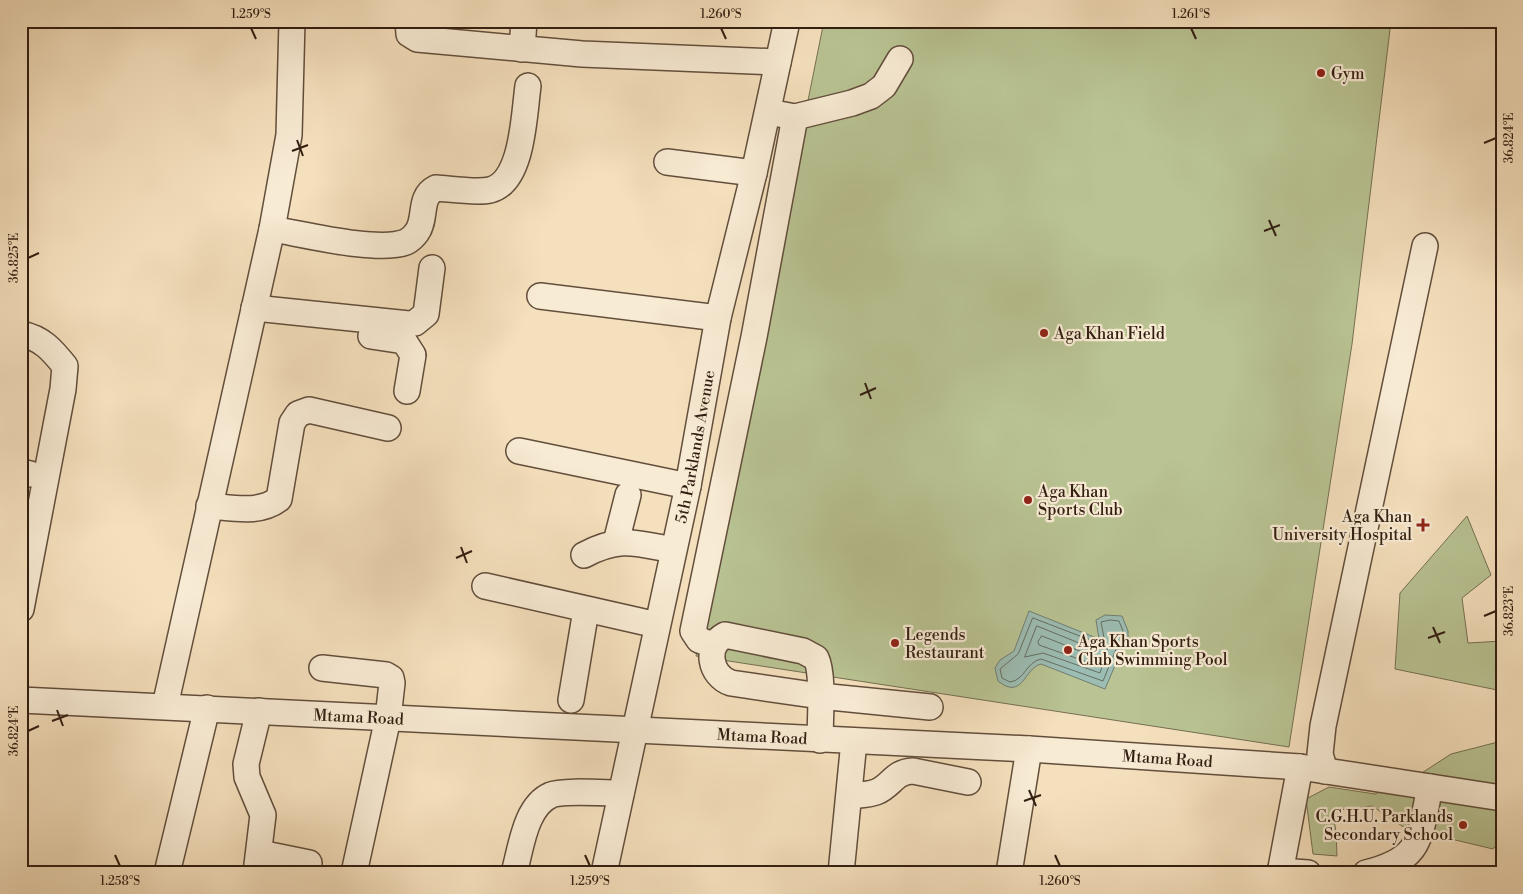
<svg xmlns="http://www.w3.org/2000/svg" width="1523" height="894" font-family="'Libre Bodoni',serif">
<rect width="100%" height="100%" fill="#f5e0bd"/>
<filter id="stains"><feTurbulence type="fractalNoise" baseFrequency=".004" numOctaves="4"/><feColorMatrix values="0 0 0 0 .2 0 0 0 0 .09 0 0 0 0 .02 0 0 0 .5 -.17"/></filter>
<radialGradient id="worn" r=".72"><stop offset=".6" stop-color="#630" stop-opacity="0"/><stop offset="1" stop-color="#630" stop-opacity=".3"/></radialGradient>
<g fill="#b9c393" stroke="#757052">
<polygon points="824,21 1391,21 1352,344 1289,747 696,656"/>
<polygon points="1467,516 1491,575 1462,598 1468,643 1502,641 1502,691 1395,669 1400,593"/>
<polygon points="1502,741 1502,838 1493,849 1405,828 1372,806 1332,811 1336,831 1337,856 1313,854 1306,799 1329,787 1375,794 1414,778 1451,754"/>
</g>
<path fill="#9cbdb3" stroke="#717d72" d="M 1029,611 L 1099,639 L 1096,620 L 1105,615 L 1122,616 L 1128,631 L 1128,640 L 1122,649 L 1105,689 L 1041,664 C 1024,668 1023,701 998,681 L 995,668 L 1000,660 L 1014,651 Z"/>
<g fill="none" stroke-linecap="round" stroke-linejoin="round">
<g stroke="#666e62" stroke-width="1">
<path d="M 1033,618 L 1098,643 L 1104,638 L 1101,622 L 1110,620 L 1119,621 L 1123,631 L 1123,639 L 1117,647 L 1103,681 L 1041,659 C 1026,662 1025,680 1010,682 L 1002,678 L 1000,669 L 1018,654 Z"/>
<polygon points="1037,626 1094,649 1108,648 1100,673 1043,653 1025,657"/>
<polygon points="1042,636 1095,657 1096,662 1093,664 1039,645 1038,642"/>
</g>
<defs>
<g id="minor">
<polyline points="408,21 409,34 417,39 582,54 778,62"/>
<polyline points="522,49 524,21"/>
<polyline points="779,114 795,117 852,103 871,96 884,86 900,59"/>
<polyline points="667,162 754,173"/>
<path d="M 272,229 C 303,234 378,253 406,242 C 410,240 415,235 417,232 C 427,218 418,197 436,188 C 451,189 476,193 490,190 C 523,182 524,114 528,86"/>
<polyline points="540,296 718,318"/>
<polyline points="254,308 409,324 415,323 426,314 432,268"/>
<path d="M 21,334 C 42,338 52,350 65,366 L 63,389 L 21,609"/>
<polyline points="371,336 404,341 413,355 407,391"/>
<polyline points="519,451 688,486"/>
<polyline points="21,472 30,474"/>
<path d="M 209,506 C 234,508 259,514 279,499 L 292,423 L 298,414 L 309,410 L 388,428"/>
<polyline points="616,542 628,495"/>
<path d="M 584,555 C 620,536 635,543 673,550"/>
<polyline points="485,586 657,625"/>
<polyline points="713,645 699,640 693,631 754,337 795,117"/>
<polyline points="322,668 386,675 391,678 392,683 388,718 354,873"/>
<path id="s1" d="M 21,700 L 1029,749 L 1300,767 L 1502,798"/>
<polyline points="571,700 586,610"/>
<polyline points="165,706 272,229 289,135 292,21"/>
<path d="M 820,740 C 820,720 824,674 816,658 L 803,651 L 725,635 C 704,646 710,676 731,683 L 820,696 L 930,707"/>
<polyline points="1325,771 1320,754 1323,726 1425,246"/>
<path d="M 849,796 C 857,795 868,795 876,792 C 892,786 893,772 913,771 L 968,782"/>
<polyline points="260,853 309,863"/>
<polyline points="1280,871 1308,873"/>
<polyline points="167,873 207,708"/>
<polyline points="256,873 263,815 247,777 246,764 259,711"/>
<path d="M 514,873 C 521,849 525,806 551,795 C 562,790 606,793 621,793"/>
<path id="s2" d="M 604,873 L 688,486 L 718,318 L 754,173 L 787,21"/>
<polyline points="841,873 854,741"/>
<polyline points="1009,873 1029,749"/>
<polyline points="1280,873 1300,767"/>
<path d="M 1366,873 C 1423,859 1419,838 1430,787"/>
</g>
</defs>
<use href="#minor" stroke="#624e3c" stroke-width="28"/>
<use href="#minor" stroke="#f8ebd4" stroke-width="25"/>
</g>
<path fill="none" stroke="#311e11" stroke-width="2" d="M 251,28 L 256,39M 721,28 L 726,39M 1191,28 L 1196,39M 297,140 L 303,156M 1484,143 L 1496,138M 292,151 L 308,145M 1269,220 L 1276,236M 1264,231 L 1280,225M 28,258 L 39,253M 865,383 L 871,399M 860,395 L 876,388M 461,547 L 467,563M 456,558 L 472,551M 1484,616 L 1496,611M 1433,627 L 1440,643M 1428,638 L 1445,632M 57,710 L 63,726M 52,721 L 68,715M 28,731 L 39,726M 1029,790 L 1036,806M 1024,801 L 1041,795M 115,855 L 120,866M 585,855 L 590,866M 1055,855 L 1060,866"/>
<g fill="#8f2418" stroke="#f8ebd4" stroke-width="2">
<circle cx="1321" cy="73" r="5"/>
<circle cx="1044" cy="333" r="5"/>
<circle cx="1028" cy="500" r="5"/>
<path d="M1420.5 517.5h5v5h5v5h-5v5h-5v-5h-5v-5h5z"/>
<circle cx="895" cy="643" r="5"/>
<circle cx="1068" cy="650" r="5"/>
<circle cx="1463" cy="825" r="5"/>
</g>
<g text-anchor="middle" stroke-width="4.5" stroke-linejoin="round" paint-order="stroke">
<g font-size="16" fill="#311e11" stroke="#f8ebd4" text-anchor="start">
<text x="1331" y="79">Gym</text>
<text x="1054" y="339">Aga Khan Field</text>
<text x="1038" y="497">Aga Khan<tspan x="1038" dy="18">Sports Club</tspan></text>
<text x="1412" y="522" text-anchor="end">Aga Khan<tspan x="1412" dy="18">University Hospital</tspan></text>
<text x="905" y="640">Legends<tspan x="905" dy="18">Restaurant</tspan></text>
<text x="1078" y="647">Aga Khan Sports<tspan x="1078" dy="18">Club Swimming Pool</tspan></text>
<text x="1453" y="822" text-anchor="end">C.G.H.U. Parklands<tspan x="1453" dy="18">Secondary School</tspan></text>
</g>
<g font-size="16" fill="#311e11" stroke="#f8ebd4">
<text dy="6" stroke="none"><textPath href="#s2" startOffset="436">5th Parklands Avenue</textPath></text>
<text dy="6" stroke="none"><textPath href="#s1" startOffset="338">Mtama Road</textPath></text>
<text dy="6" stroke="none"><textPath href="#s1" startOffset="742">Mtama Road</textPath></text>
<text dy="6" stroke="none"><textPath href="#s1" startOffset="1148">Mtama Road</textPath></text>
</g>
</g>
<rect width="1523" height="894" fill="none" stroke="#f5e0bd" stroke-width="55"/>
<rect x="28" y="28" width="1468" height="838" fill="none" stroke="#311e11" stroke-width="2"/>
<g font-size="12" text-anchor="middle" fill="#311e11">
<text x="251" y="18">1.259°S</text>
<text x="721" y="18">1.260°S</text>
<text x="1191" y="18">1.261°S</text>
<text transform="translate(1509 138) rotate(-90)" y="4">36.824°E</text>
<text transform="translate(14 258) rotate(-90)" y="4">36.825°E</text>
<text transform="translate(1509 611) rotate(-90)" y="4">36.823°E</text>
<text transform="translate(14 731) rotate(-90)" y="4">36.824°E</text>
<text x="120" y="885">1.258°S</text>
<text x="590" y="885">1.259°S</text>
<text x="1060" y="885">1.260°S</text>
</g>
<rect width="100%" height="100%" filter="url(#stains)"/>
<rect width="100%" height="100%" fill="url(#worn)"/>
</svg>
